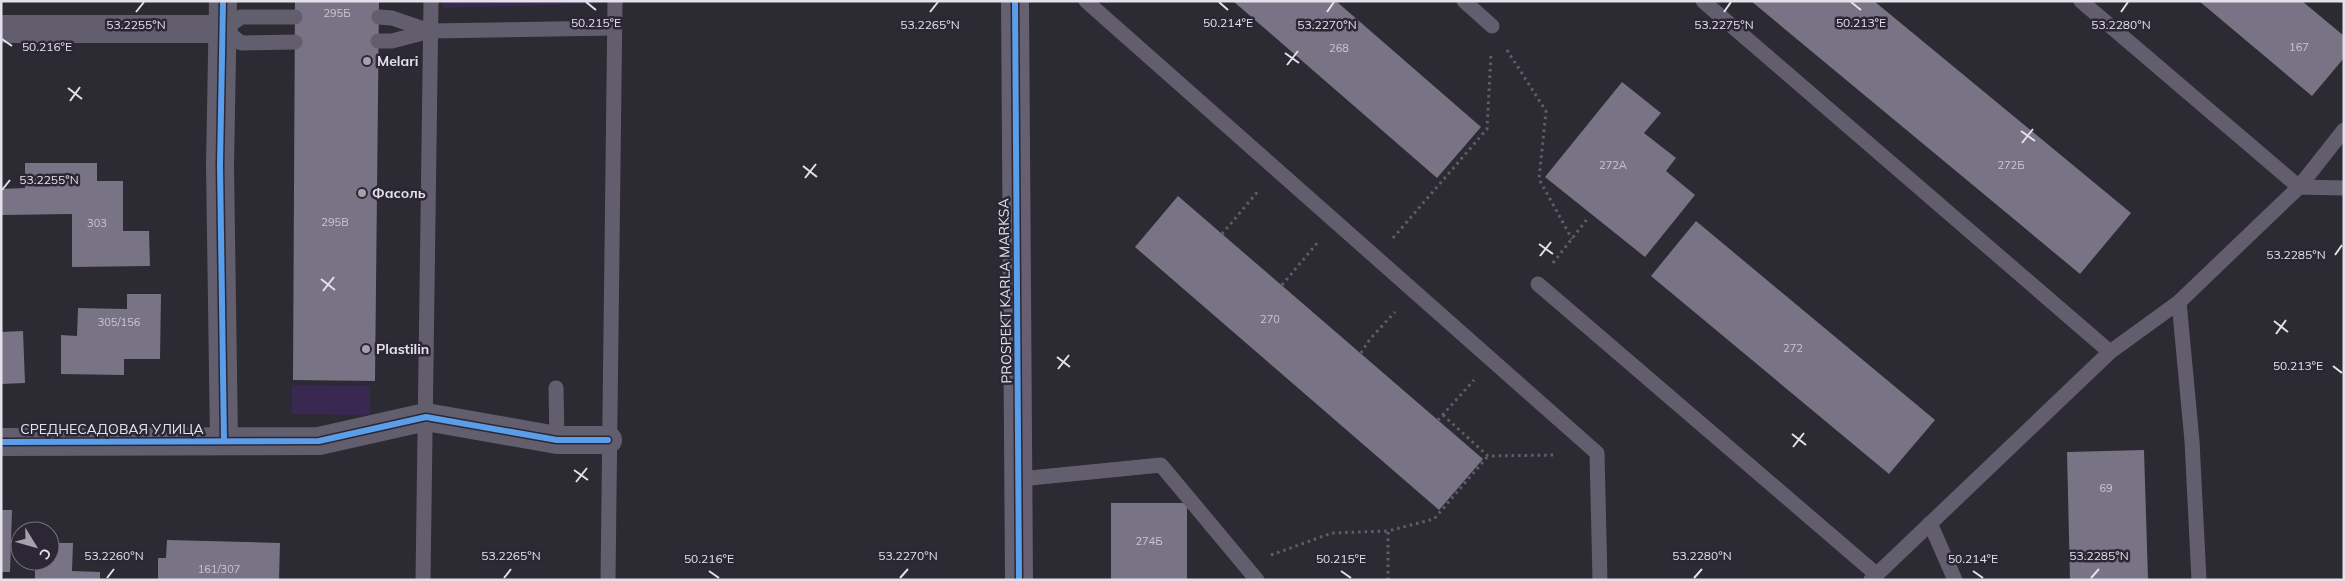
<svg xmlns="http://www.w3.org/2000/svg" width="2345" height="581" font-family="Mulish,sans-serif">
<rect width="100%" height="100%" fill="#2c2a32"/>
<g fill="#382852">
<polygon points="443,1 595,1 592,4 443,8"/>
<polygon points="292,385 370,386 370,415 292,414"/>
</g>
<g fill="#797386">
<polygon points="295,1 379,1 375,381 293,380"/>
<polygon points="1233,1 1336,1 1481,127 1437,178"/>
<polygon points="1751,1 1874,1 2131,213 2080,274"/>
<polygon points="2199,1 2302,1 2344,36 2344,58 2312,96"/>
<polygon points="1622,82 1661,113 1644,133 1676,158 1666,171 1695,195 1645,257 1545,177"/>
<polygon points="25,163 97,163 97,181 123,181 123,231 149,231 150,266 72,267 72,214 1,215 1,189 25,188"/>
<polygon points="1178,196 1483,459 1439,510 1135,247"/>
<polygon points="1696,221 1935,420 1889,474 1651,276"/>
<polygon points="127,294 161,294 160,359 124,359 124,375 61,374 61,335 77,336 78,308 127,309"/>
<polygon points="23,331 25,383 1,384 1,332"/>
<polygon points="2144,450 2148,580 2070,580 2067,452"/>
<rect x="1111" y="503" width="76" height="77"/>
<polygon points="1,510 12,510 10,572 1,572"/>
<polygon points="167,540 280,543 279,580 158,580 158,558 166,558"/>
<polygon points="50,543 73,543 72,571 100,572 100,580 35,580 35,561 50,561"/>
</g>
<g fill="none" stroke-linecap="round" stroke-linejoin="round">
<g stroke="#625e69" stroke-width="3" stroke-dasharray="2.5 4" stroke-linecap="butt">
<polyline points="1507,50 1546,111 1539,179 1572,239"/>
<polyline points="1222,234 1259,190"/>
<polyline points="1393,238 1487,129 1491,54"/>
<polyline points="1553,263 1588,218"/>
<polyline points="1282,285 1318,242"/>
<polyline points="1361,353 1370,339 1395,312"/>
<polyline points="1443,415 1488,456 1556,455"/>
<polyline points="1438,420 1474,380"/>
<polyline points="1271,555 1332,533 1388,531"/>
<polyline points="1388,580 1388,531 1434,519 1488,456"/>
</g>
<g stroke="#635e6e" stroke-width="15">
<polyline points="1086,1 1597,453 1600,580"/>
<polyline points="1464,1 1492,26"/>
<polyline points="1703,1 2110,352"/>
<polyline points="2081,1 2299,187 2344,130"/>
<polyline points="430,31 614,28"/>
<polyline points="378,41 392,41 430,31 392,18 379,17"/>
<polyline points="295,42 241,43 224,29 241,17 295,17"/>
<polyline points="1538,284 1876,574"/>
<polyline points="2179,302 2192,441 2199,580"/>
<polyline points="556,388 557,440"/>
<polyline points="1020,479 1161,465 1257,580"/>
<polyline points="1930,523 1955,580"/>
<polyline points="423,580 431,1"/>
<polyline points="608,580 615,1"/>
<polyline points="1871,580 2110,352 2179,302 2299,187 2344,188"/>
</g>
<g stroke="#635e6e" stroke-width="28">
<polyline points="223,1 220,165 224,441"/>
<polyline points="1,29 224,29"/>
<polyline points="1,442 319,441 426,417 557,440 608,440"/>
</g>
<polyline stroke="#666072" stroke-width="28" points="1015,1 1019,580"/>
<defs>
<g id="cycleway">
<polyline points="223,1 220,165 224,441"/>
<polyline points="1015,1 1019,580"/>
<polyline points="1,442 319,441 426,417 557,440 608,440"/>
</g>
</defs>
<use href="#cycleway" stroke="#2b2735" stroke-width="9"/>
<use href="#cycleway" stroke="#5a9eea" stroke-width="6"/>
</g>
<path fill="none" stroke="#e4e1eb" stroke-width="2" d="M 586,2 L 596,10M 1219,2 L 1228,10M 1851,2 L 1861,10M 136,12 L 144,2M 930,12 L 938,2M 1327,12 L 1334,2M 1724,12 L 1731,2M 2121,12 L 2128,2M 2,39 L 12,46M 1285,53 L 1299,63M 1287,65 L 1298,51M 68,88 L 82,99M 70,101 L 80,87M 2021,131 L 2035,141M 2022,143 L 2033,129M 803,166 L 817,177M 805,178 L 816,164M 2,190 L 10,180M 1539,244 L 1553,254M 2335,255 L 2342,245M 1540,256 L 1551,242M 321,279 L 335,290M 323,291 L 334,277M 2274,321 L 2288,332M 2276,334 L 2286,320M 1057,357 L 1070,367M 2333,366 L 2342,373M 1058,369 L 1069,355M 1792,434 L 1806,445M 1793,447 L 1804,433M 574,470 L 588,480M 576,482 L 587,468M 709,571 L 719,578M 1341,571 L 1351,578M 1973,571 L 1983,578M 107,578 L 114,569M 504,578 L 511,569M 900,578 L 908,569M 1694,578 L 1702,569M 2091,578 L 2099,569"/>
<g fill="#a4a1aa" stroke="#2b2735" stroke-width="2">
<circle cx="367" cy="61" r="5"/>
<circle cx="362" cy="193" r="5"/>
<circle cx="366" cy="349" r="5"/>
</g>
<g text-anchor="middle" stroke-width="5" stroke-linejoin="round" paint-order="stroke">
<g font-size="11" fill="#c9c6d2">
<text x="337" y="17">295Б</text>
<text x="2299" y="51">167</text>
<text x="1339" y="52">268</text>
<text x="1613" y="169">272А</text>
<text x="2011" y="169">272Б</text>
<text x="335" y="226">295B</text>
<text x="97" y="227">303</text>
<text x="1270" y="323">270</text>
<text x="119" y="326">305/156</text>
<text x="1793" y="352">272</text>
<text x="2106" y="492">69</text>
<text x="1149" y="545">274Б</text>
<text x="219" y="573">161/307</text>
</g>
<g font-size="14" font-weight="bold" fill="#e4e1eb" stroke="#2b2735" text-anchor="start">
<text x="377" y="66">Melari</text>
<text x="372" y="198">Фасоль</text>
<text x="376" y="354">Plastilin</text>
</g>
<g font-size="14" fill="#e4e1eb" stroke="#2b2735">
<text transform="translate(1005 291) rotate(-91)" y="5">PROSPEKT KARLA MARKSA</text>
<text x="112" y="434">СРЕДНЕСАДОВАЯ УЛИЦА</text>
</g>
</g>
<g font-size="12" text-anchor="middle" fill="#e4e1eb" stroke="#2b2735" stroke-width="5" stroke-linejoin="round" paint-order="stroke">
<text x="596" y="27">50.215°E</text>
<text x="1228" y="27">50.214°E</text>
<text x="1861" y="27">50.213°E</text>
<text x="136" y="29">53.2255°N</text>
<text x="930" y="29">53.2265°N</text>
<text x="1327" y="29">53.2270°N</text>
<text x="1724" y="29">53.2275°N</text>
<text x="2121" y="29">53.2280°N</text>
<text x="47" y="51">50.216°E</text>
<text x="49" y="184">53.2255°N</text>
<text x="2296" y="259">53.2285°N</text>
<text x="2298" y="370">50.213°E</text>
<text x="114" y="560">53.2260°N</text>
<text x="511" y="560">53.2265°N</text>
<text x="908" y="560">53.2270°N</text>
<text x="1702" y="560">53.2280°N</text>
<text x="2099" y="560">53.2285°N</text>
<text x="709" y="563">50.216°E</text>
<text x="1341" y="563">50.215°E</text>
<text x="1973" y="563">50.214°E</text>
</g>
<rect width="2345" height="581" fill="none" stroke="#e4e1eb" stroke-width="5"/>
<g transform="translate(35 546) rotate(127)"><circle r="24" fill="#2b2735" stroke="#75717e"/>
<path d="M0-4L9 19L0 12L-9 19Z" fill="#a4a1aa"/>
<text y="-8" font-size="14" font-weight="bold" text-anchor="middle" fill="#e4e1eb">С</text>
</g>
</svg>
